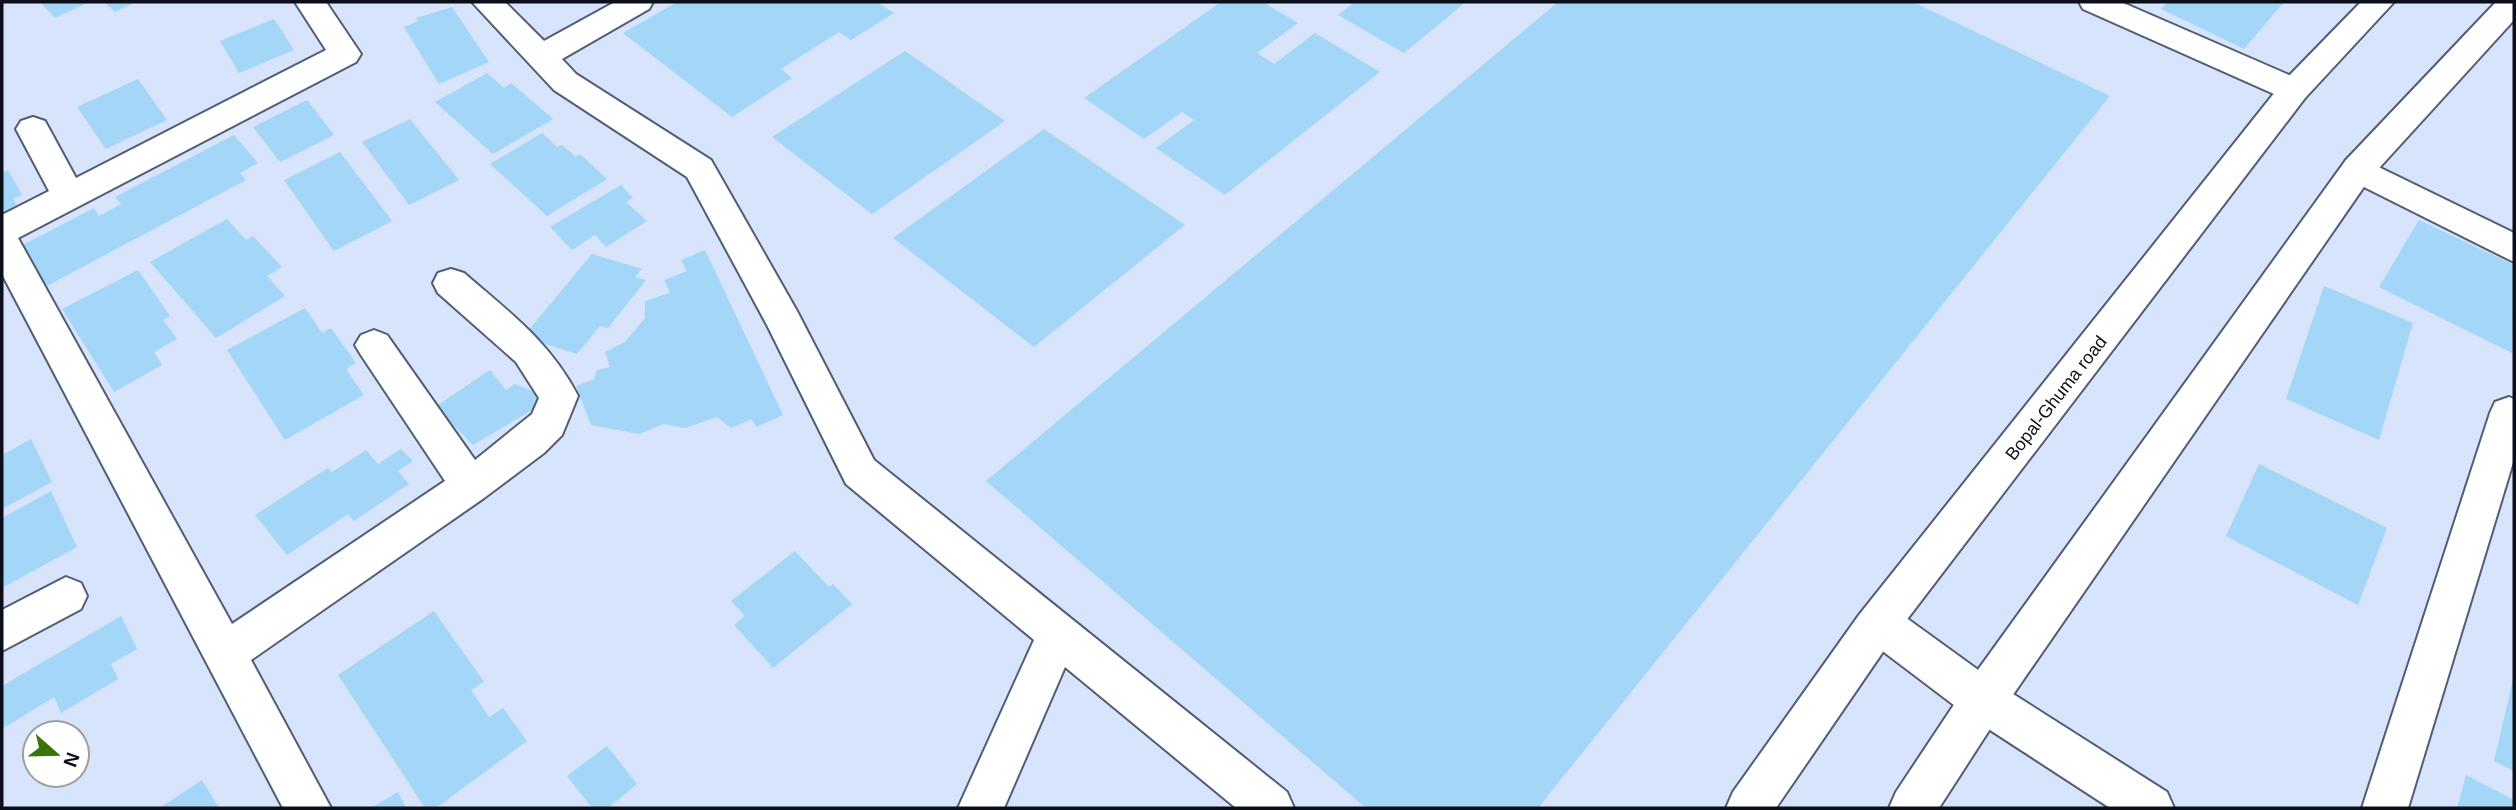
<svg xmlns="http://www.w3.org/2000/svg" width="2516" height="810" font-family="Arial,sans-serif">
<rect width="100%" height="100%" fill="#d8e4fb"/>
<g fill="#a3d6f7">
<polygon points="40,2 89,2 55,18"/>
<polygon points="104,2 136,2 115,12"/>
<polygon points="677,2 877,2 894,13 851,40 839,32 781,69 792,78 732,117 623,33"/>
<polygon points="1221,2 1263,2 1298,23 1257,53 1274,64 1315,33 1380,72 1225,195 1156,148 1194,120 1182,112 1144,139 1084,98"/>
<polygon points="1355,2 1466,2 1404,53 1338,15"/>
<polygon points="1558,2 1913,2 2110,96 1538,808 1366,808 986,481"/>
<polygon points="2168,2 2284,2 2244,49 2161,9"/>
<polygon points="452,7 489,62 439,84 404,27 418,21 416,18"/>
<polygon points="274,19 294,50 239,73 220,41"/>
<polygon points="905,51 1005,121 872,214 772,137"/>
<polygon points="487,73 504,88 511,83 553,119 493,154 435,102"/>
<polygon points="138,79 167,120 106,149 77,107"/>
<polygon points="307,100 334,135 280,162 253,127"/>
<polygon points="410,119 459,180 409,205 362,142"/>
<polygon points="1044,129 1185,225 1034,347 893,238"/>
<polygon points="542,133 557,147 562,145 576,157 580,154 607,179 547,216 490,164"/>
<polygon points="234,135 258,163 240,173 246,180 43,288 15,249 94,208 99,216 121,204 115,197"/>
<polygon points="340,152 392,221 334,251 284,180"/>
<polygon points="8,170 22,195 13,199 20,212 2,220 2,173"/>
<polygon points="621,185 633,198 626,202 647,221 606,247 595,235 572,250 550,227"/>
<polygon points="227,219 246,240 253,236 282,267 267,276 285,296 216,338 150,262"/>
<polygon points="2419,220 2514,265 2512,353 2379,287"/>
<polygon points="705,250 783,415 756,427 752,419 731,428 717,417 685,428 664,424 639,434 591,425 576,386 594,379 597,370 610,367 605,352 625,342 645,318 645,301 670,293 664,280 687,271 681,260"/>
<polygon points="592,254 642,269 635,277 646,280 608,328 600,326 577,354 523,337"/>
<polygon points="138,270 170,316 163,320 177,339 154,352 162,365 114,392 62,309"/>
<polygon points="2324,286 2413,323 2379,440 2286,399"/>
<polygon points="305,308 322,333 331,328 356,363 346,369 364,395 285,440 227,350"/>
<polygon points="490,370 506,390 515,384 551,399 473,445 435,407"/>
<polygon points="31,439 52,482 2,509 2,455"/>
<polygon points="401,449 413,461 398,471 409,484 354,521 348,514 287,555 255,515 328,468 332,472 366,450 378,464"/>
<polygon points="2259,464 2387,528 2358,605 2226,536"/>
<polygon points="51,491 77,547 2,588 2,518"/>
<polygon points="795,551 829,587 833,584 852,604 773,668 734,625 745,616 731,601"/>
<polygon points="434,611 484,682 471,690 489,717 503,708 527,741 436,808 425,808 338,675"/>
<polygon points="121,616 137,649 111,664 118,679 61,713 54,697 2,729 2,686"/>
<polygon points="2513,680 2514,680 2514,771 2494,761"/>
<polygon points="607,746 637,784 608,808 592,808 567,776"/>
<polygon points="2466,775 2514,800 2514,808 2457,808"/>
<polygon points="202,780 219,808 160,808"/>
<polygon points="398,792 406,808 371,808"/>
</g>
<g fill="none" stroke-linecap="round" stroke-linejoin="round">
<defs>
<g id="minor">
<path d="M 295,2 L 326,2 L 361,54 L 356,62 L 18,238 L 232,624 L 445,481 L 361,355 L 355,345 L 361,335 L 374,330 L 387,335 L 475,460 L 532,414 L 539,398 L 516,362 L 438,293 L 433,283 L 438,273 L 451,269 L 464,273 C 509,312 550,342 578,396 L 562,435 L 544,453 L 484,498 L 251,660 L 331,808 L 283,808 L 2,274 L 2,215 L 49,191 L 16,129 L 21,121 L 33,117 L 45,121 L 76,178 L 326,50 Z"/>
<polygon points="472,2 505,2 544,41 615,2 653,2 649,9 562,59 576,74 711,160 797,311 874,460 1287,792 1294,808 1236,808 1065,667 1004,808 958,808 1034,640 846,484 767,325 687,177 554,90"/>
<polygon points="2079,2 2121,2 2305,82 2310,90 2305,98 2294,101 2283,98 2083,9"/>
<polygon points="2358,157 2514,233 2514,262 2346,178 2341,169 2346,160"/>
<polygon points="2509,397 2514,399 2514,459 2408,808 2362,808 2490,413 2495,402"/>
<polygon points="66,577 81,583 87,596 81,609 2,651 2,610"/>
<polygon points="1879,604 1894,609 1999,685 2167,792 2174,808 2110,808 1967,715 1864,637 1858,623 1864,609"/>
</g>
<g id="tertiary">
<polygon points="2361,2 2394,2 2305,98 1889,643 1776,808 1726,808 1733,792 1859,615 2283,82"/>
<polygon points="2496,2 2514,2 2514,20 2370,178 1999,715 1939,808 1889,808 1896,792 1967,685 2346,160"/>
</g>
</defs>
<use href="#minor" stroke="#505d75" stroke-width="4"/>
<use href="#tertiary" stroke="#505d75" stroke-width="4"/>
<use href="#minor" fill="#fff" fill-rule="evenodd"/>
<use href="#tertiary" fill="#fff" fill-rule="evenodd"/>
</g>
<g text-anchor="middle" stroke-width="5" stroke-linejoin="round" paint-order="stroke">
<g font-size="18" fill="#0a0f19" stroke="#fff">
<text transform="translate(2056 398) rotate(-52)" y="6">Bopal-Ghuma road</text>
</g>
</g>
<rect width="2516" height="810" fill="none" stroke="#0a0f19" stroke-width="7"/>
<g transform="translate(56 754) rotate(110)"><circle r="33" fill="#ffffff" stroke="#9d9fa3" stroke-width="2"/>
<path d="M0-5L12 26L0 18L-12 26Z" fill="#387408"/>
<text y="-10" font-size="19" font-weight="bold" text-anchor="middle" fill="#0a0f19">N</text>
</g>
</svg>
